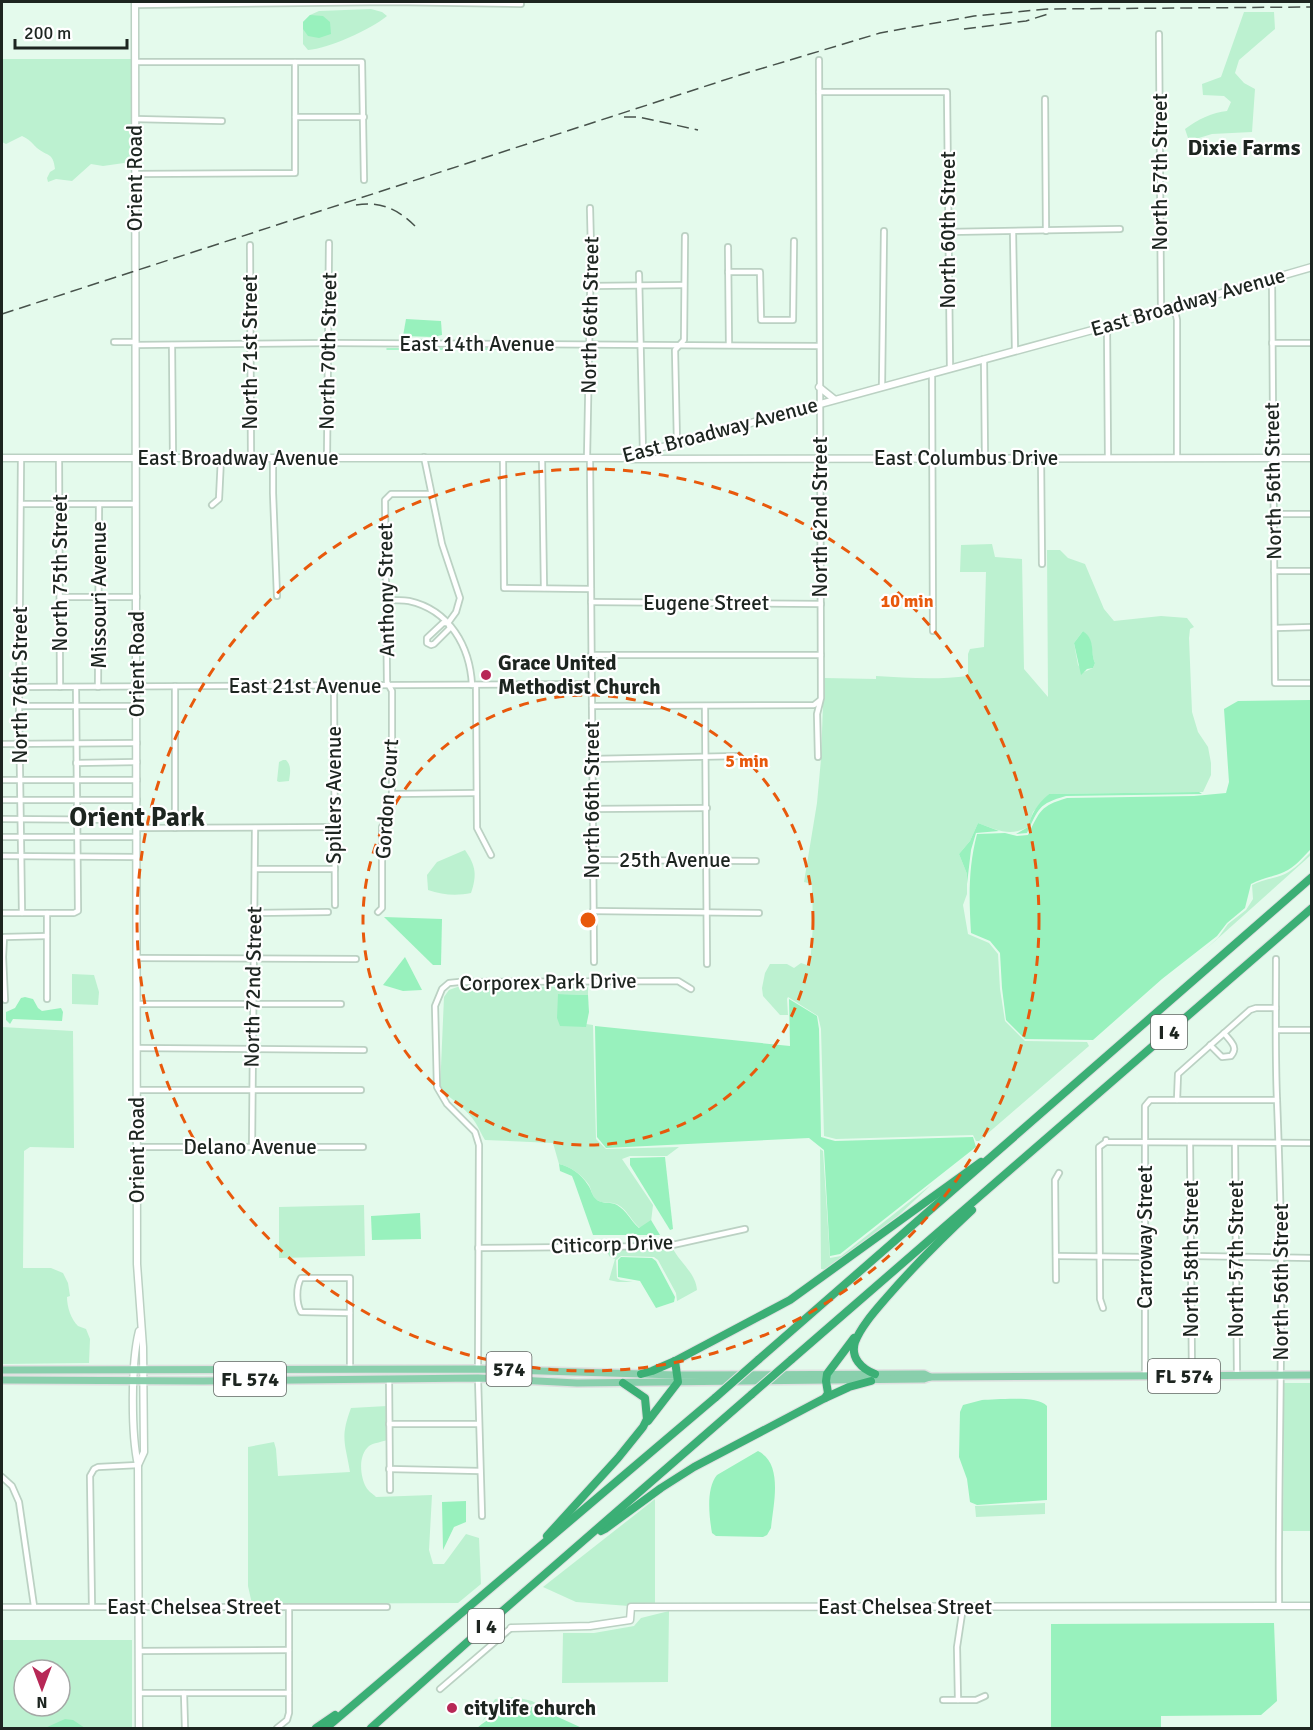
<svg xmlns="http://www.w3.org/2000/svg" width="1313" height="1730" font-family="Signika,sans-serif">
<rect width="100%" height="100%" fill="#e4faec"/>
<g fill="#bcf1d0" fill-rule="evenodd">
<path d="M 371,9 L 382,12 L 387,16 C 371,29 328,49 308,50 L 303,44 L 303,22 L 310,15 L 319,11 Z"/>
<path d="M 1244,12 L 1274,12 L 1275,29 L 1239,60 L 1235,73 L 1244,83 L 1255,89 L 1252,132 L 1212,134 L 1189,141 L 1185,129 C 1197,120 1213,112 1227,111 L 1231,102 L 1224,96 L 1203,95 L 1202,84 L 1221,77 Z"/>
<path d="M 2,59 L 132,59 L 132,169 L 124,163 L 103,166 L 91,164 L 72,181 L 56,179 L 48,182 L 47,178 L 50,172 L 55,169 C 53,152 48,157 37,148 C 32,143 29,139 22,136 L 6,144 L 2,142 Z"/>
<path d="M 992,544 L 995,557 L 1022,559 L 1024,669 L 1048,697 L 1047,550 L 1060,550 L 1068,558 L 1085,564 L 1104,609 L 1114,621 L 1161,616 L 1187,618 L 1194,627 L 1190,629 L 1189,638 L 1192,712 L 1198,732 L 1208,747 L 1211,763 L 1211,775 L 1203,792 L 1049,794 L 1033,812 L 1028,827 C 1010,837 997,830 978,823 L 970,841 L 959,854 L 967,874 L 967,894 L 963,905 L 968,934 L 989,943 L 998,954 L 1000,989 L 1005,1021 L 1025,1041 L 1087,1042 L 1089,1046 L 979,1141 L 976,1141 L 973,1135 L 836,1139 L 824,1136 L 821,1029 L 818,1016 L 788,997 L 787,999 L 788,1015 L 780,1015 L 763,996 L 762,988 L 765,973 L 770,964 L 787,964 L 794,968 L 801,963 L 810,966 L 813,925 L 812,884 L 804,882 L 817,803 L 821,759 L 824,678 L 876,679 L 876,676 C 906,678 938,680 968,676 L 968,654 L 970,649 L 984,647 L 986,572 L 960,572 L 961,545 ZM 1083,631 C 1095,640 1090,652 1095,663 L 1093,668 L 1084,672 L 1078,665 L 1074,643 Z"/>
<path d="M 283,760 L 286,760 C 292,766 290,774 289,781 L 279,782 L 277,781 L 279,762 Z"/>
<path d="M 465,850 C 476,866 477,875 471,893 C 457,896 442,895 428,890 L 427,875 L 437,862 Z"/>
<path d="M 1311,852 L 1311,855 L 1215,941 L 1202,952 L 1218,938 L 1228,924 L 1246,910 L 1253,899 L 1252,885 C 1263,879 1274,879 1285,874 C 1295,869 1303,860 1311,852 Z"/>
<polygon points="72,974 94,975 99,992 98,1005 72,1004"/>
<path d="M 460,986 L 588,987 L 588,995 L 558,994 L 585,1027 L 586,1024 L 593,1025 L 596,1139 L 606,1149 L 679,1147 L 667,1156 L 630,1156 L 622,1159 L 653,1205 L 651,1222 L 640,1228 C 630,1220 626,1206 613,1203 C 606,1202 601,1204 595,1198 C 592,1195 591,1189 589,1185 C 581,1174 571,1167 559,1164 L 553,1143 L 485,1140 C 481,1134 479,1128 475,1122 C 468,1111 453,1099 442,1092 L 440,1090 L 444,997 L 449,990 Z"/>
<path d="M 2,1027 L 73,1031 L 74,1148 L 30,1147 L 24,1151 L 23,1268 L 51,1268 L 63,1273 L 68,1283 L 70,1296 L 67,1297 C 67,1307 71,1319 78,1326 L 86,1329 L 90,1339 L 89,1363 L 2,1364 Z"/>
<polygon points="820,1149 823,1151 830,1258 841,1256 932,1184 899,1215 827,1270 821,1269"/>
<polygon points="364,1205 365,1256 279,1258 279,1207"/>
<path d="M 672,1247 C 679,1262 696,1273 697,1290 L 677,1301 L 676,1293 L 658,1260 L 654,1257 L 621,1256 L 616,1260 L 617,1278 L 620,1280 L 633,1282 L 618,1282 L 609,1280 L 615,1259 L 610,1257 L 605,1249 Z"/>
<polygon points="1284,1383 1311,1383 1311,1531 1283,1531"/>
<path d="M 387,1406 L 387,1440 C 382,1442 373,1443 369,1446 C 358,1455 360,1476 366,1487 C 368,1491 373,1494 376,1497 L 432,1495 L 429,1550 L 433,1564 L 444,1564 L 466,1534 L 479,1538 L 481,1584 L 458,1603 L 252,1604 L 248,1586 L 248,1447 L 274,1442 L 276,1449 L 278,1476 L 350,1472 C 345,1442 340,1438 351,1408 Z"/>
<polygon points="655,1499 655,1604 629,1606 576,1602 543,1587"/>
<polygon points="1045,1503 1045,1514 976,1517 975,1506"/>
<polygon points="669,1611 668,1682 562,1683 563,1633 594,1633 634,1626 641,1618"/>
<path d="M 2,1640 L 132,1640 L 132,1728 L 2,1728 ZM 24,1670 L 60,1670 L 60,1706 L 24,1706 Z"/>
<polygon points="515,1697 532,1701 560,1716 533,1704 496,1713 492,1710 482,1722 495,1699"/>
</g>
<g fill="#98f1bd">
<polygon points="310,15 323,16 330,22 331,34 319,38 308,36 303,29 303,22"/>
<polygon points="406,319 441,321 442,335 433,337 403,336"/>
<path d="M 1083,631 C 1096,640 1090,652 1095,663 L 1093,668 L 1087,669 L 1081,675 L 1074,643 Z"/>
<path d="M 1311,700 L 1311,849 C 1303,857 1295,867 1284,872 C 1273,877 1262,878 1251,884 L 1245,908 L 1227,923 L 1217,936 L 1162,979 L 1093,1040 L 1025,1039 L 1006,1020 L 1002,988 L 1000,953 L 990,941 L 971,933 C 969,898 968,869 977,834 L 1005,833 L 1017,836 L 1028,835 C 1040,811 1040,806 1067,798 L 1194,796 L 1226,793 L 1229,782 L 1224,709 L 1238,701 Z"/>
<path d="M 1199,792 L 1202,794 L 1066,796 C 1038,804 1039,808 1027,833 L 1016,834 L 1028,827 C 1032,813 1037,804 1049,794 Z"/>
<polygon points="978,823 999,831 976,833 971,850 967,884 967,874 959,854 970,841"/>
<polygon points="384,917 442,919 441,965 433,965"/>
<polygon points="405,957 422,990 403,991 383,985"/>
<polygon points="558,994 588,995 589,1012 586,1027 560,1026 557,1018"/>
<polygon points="25,997 33,999 38,1008 42,1011 61,1008 63,1012 62,1021 13,1019 10,1024 6,1020 6,1012 15,1008 21,998"/>
<polygon points="789,999 817,1016 819,1029 821,1137 835,1141 973,1137 976,1147 840,1254 830,1256 824,1150 809,1138 606,1148 597,1137 595,1026 790,1046"/>
<polygon points="665,1157 673,1229 670,1230 630,1165 630,1158"/>
<path d="M 559,1164 C 571,1167 581,1174 588,1185 C 591,1189 592,1195 595,1198 C 601,1205 610,1201 617,1205 C 627,1211 630,1220 639,1228 L 651,1220 L 660,1235 L 593,1235 L 574,1181 L 572,1176 L 560,1171 Z"/>
<polygon points="420,1213 421,1239 372,1240 371,1216"/>
<polygon points="621,1257 652,1258 656,1261 675,1297 674,1302 656,1308 640,1281 618,1277 618,1260"/>
<path d="M 982,1400 C 997,1400 1037,1395 1047,1406 L 1047,1500 L 977,1505 L 970,1502 L 967,1479 L 959,1457 L 960,1412 L 963,1405 Z"/>
<path d="M 758,1451 C 784,1464 773,1505 771,1528 L 767,1535 L 763,1537 L 716,1536 L 712,1533 C 709,1516 706,1488 717,1475 Z"/>
<polygon points="466,1501 466,1522 454,1527 443,1550 442,1502"/>
<polygon points="1274,1623 1277,1701 1261,1715 1161,1716 1161,1728 1051,1728 1051,1624"/>
<path d="M 534,1706 L 582,1728 L 477,1728 C 498,1710 510,1714 534,1706 Z"/>
<polygon points="65,1719 73,1720 85,1728 45,1728"/>
</g>
<g fill="none" stroke-linecap="round" stroke-linejoin="round">
<polyline stroke="#98f1bd" stroke-width="1.5" points="387,349 496,349"/>
<defs>
<g id="street">
<polyline points="135,5 392,2 521,4"/>
<polyline points="1159,34 1161,309"/>
<polyline points="135,62 362,62 364,180"/>
<polyline points="819,92 947,92 950,368"/>
<polyline points="1045,99 1046,231"/>
<polyline points="295,117 364,117"/>
<polyline points="135,119 222,121"/>
<polyline points="135,174 295,173 295,62"/>
<polyline points="948,232 1120,229"/>
<polyline points="1013,232 1015,350"/>
<polyline points="250,245 251,458"/>
<polyline points="728,247 729,345"/>
<polyline points="728,272 760,272 761,320 793,320 794,241"/>
<polyline points="639,274 643,453"/>
<polyline points="1272,279 1275,683 1312,683"/>
<polyline points="590,286 684,285"/>
<polyline points="1174,306 1177,320 1177,458"/>
<polyline points="1107,326 1108,458"/>
<polyline points="114,342 136,342"/>
<polyline points="1272,343 1312,343"/>
<polyline points="136,345 329,343 819,346"/>
<polyline points="172,345 173,458"/>
<polyline points="984,359 985,457"/>
<polyline points="932,373 933,631"/>
<polyline points="882,386 884,231"/>
<polyline points="677,443 675,350 684,340 685,236"/>
<polyline points="424,457 442,544 460,598 456,612 448,623 450,628 434,644 431,645 427,643 427,638 443,623 448,623"/>
<polyline points="1041,457 1042,564"/>
<polyline points="21,458 19,706 22,913"/>
<polyline points="59,458 60,687"/>
<polyline points="273,458 273,493 277,596"/>
<polyline points="327,458 329,243"/>
<polyline points="503,458 504,588 591,589"/>
<polyline points="542,458 544,588"/>
<polyline points="587,458 591,249 590,208"/>
<polyline points="590,458 594,962"/>
<polyline points="21,504 136,504"/>
<polyline points="212,505 219,499 221,458"/>
<polyline points="1273,514 1312,514"/>
<polyline points="1274,571 1312,571"/>
<polyline points="60,597 137,597"/>
<path d="M 385,600 C 393,600 401,600 409,601 C 450,610 470,647 472,685"/>
<polyline points="591,602 821,604"/>
<polyline points="1275,628 1312,627"/>
<polyline points="591,655 821,655"/>
<polyline points="476,685 477,828 491,855"/>
<polyline points="175,686 175,828"/>
<polyline points="334,686 335,905"/>
<polyline points="19,687 591,684"/>
<polyline points="98,687 99,504"/>
<polyline points="19,706 137,706"/>
<polyline points="592,706 814,705 819,701"/>
<polyline points="705,707 707,964"/>
<polyline points="2,744 137,743"/>
<polyline points="818,757 817,714 821,698 819,60"/>
<polyline points="592,759 739,756"/>
<polyline points="76,763 137,762"/>
<polyline points="2,780 137,780"/>
<polyline points="392,794 476,793"/>
<polyline points="2,800 137,800"/>
<polyline points="592,809 707,808"/>
<polyline points="2,819 137,820"/>
<polyline points="137,828 334,827"/>
<polyline points="2,837 137,837"/>
<polyline points="2,856 137,857"/>
<polyline points="593,860 756,861"/>
<polyline points="255,869 335,869"/>
<polyline points="593,911 759,913"/>
<polyline points="378,912 382,908 382,827 389,814 392,794 392,691 387,682 385,500 391,494 431,494"/>
<polyline points="2,913 74,913 78,911 76,687"/>
<polyline points="47,913 47,999"/>
<polyline points="254,913 328,912"/>
<polyline points="137,958 356,959"/>
<path d="M 1276,959 C 1276,1006 1275,1053 1277,1100 C 1279,1153 1281,1206 1281,1260 C 1282,1375 1278,1490 1279,1606"/>
<polyline points="5,1000 3,957 4,937 47,936"/>
<polyline points="137,1004 341,1004"/>
<polyline points="1277,1030 1312,1030"/>
<path d="M 1210,1045 L 1222,1057 L 1231,1056 C 1239,1047 1230,1041 1224,1033"/>
<polyline points="137,1048 364,1050"/>
<polyline points="137,1090 361,1090"/>
<polyline points="1177,1100 1178,1074 1250,1010 1256,1008 1276,1008"/>
<polyline points="1106,1140 1106,1142 1312,1143"/>
<polyline points="1190,1143 1192,1376"/>
<polyline points="1235,1143 1237,1376"/>
<polyline points="137,1147 363,1147"/>
<polyline points="252,1147 255,828"/>
<polyline points="478,1248 668,1246 745,1229"/>
<polyline points="1056,1256 1146,1257"/>
<polyline points="1192,1256 1312,1258"/>
<path d="M 301,1278 L 350,1278 L 350,1313 L 301,1312 C 296,1303 296,1287 301,1278 Z"/>
<polyline points="1056,1280 1055,1180 1059,1173"/>
<polyline points="1103,1308 1100,1299 1099,1147 1106,1142"/>
<polyline points="350,1369 350,1313"/>
<polyline points="478,1369 479,1145 475,1132 447,1104 437,1087 435,1006 442,989 449,983 459,982 678,981 691,989"/>
<polyline points="1145,1376 1145,1106 1150,1100 1277,1100"/>
<polyline points="389,1378 390,1490"/>
<polyline points="478,1378 482,1516"/>
<polyline points="389,1424 478,1424"/>
<polyline points="389,1469 480,1471"/>
<polyline points="2,1477 12,1486 19,1502 34,1606"/>
<polyline points="2,1607 387,1607"/>
<polyline points="92,1607 90,1476 94,1469 98,1467 138,1465"/>
<polyline points="139,1651 289,1650"/>
<polyline points="440,1689 511,1628"/>
<polyline points="139,1693 289,1693"/>
<polyline points="184,1693 185,1728"/>
<polyline points="943,1700 976,1700 985,1696"/>
<polyline points="958,1700 957,1647 963,1607"/>
<polyline points="277,1728 287,1720 289,1713 289,1607"/>
</g>
<g id="secondary">
<polyline points="135,2 137,1264 143,1347 144,1452 138,1465"/>
<polyline points="819,387 834,399"/>
<polyline points="2,458 622,458 1107,326 1312,267"/>
<polyline points="628,459 1312,458"/>
<path d="M 139,1331 C 131,1363 131,1433 138,1465 L 139,1728"/>
<polyline points="511,1628 590,1626 630,1620 631,1607 1312,1606"/>
</g>
<g id="primary">
<polyline points="2,1370 478,1369 676,1375 924,1374 930,1377"/>
<polyline points="2,1380 203,1381 478,1378 577,1383 924,1379 930,1377 1312,1375"/>
</g>
<g id="highway">
<polyline points="758,1360 1312,877"/>
<polyline points="791,1360 1312,908"/>
<polyline points="641,1374 652,1371 675,1361 790,1300 981,1162"/>
<path d="M 875,1374 C 862,1369 850,1358 855,1342 C 861,1326 876,1310 887,1297 C 914,1266 942,1238 972,1210"/>
<polyline points="825,1398 828,1393 826,1381 827,1374 854,1338"/>
<polyline points="648,1421 678,1382 675,1361"/>
<polyline points="601,1531 605,1529 661,1488 694,1467 825,1398 849,1387 871,1381"/>
<polyline points="547,1536 618,1458 643,1427 647,1419 645,1398 623,1383"/>
<polyline points="316,1728 335,1715"/>
<polyline points="326,1728 716,1397"/>
<polyline points="371,1728 491,1621 752,1394"/>
</g>
</defs>
<use href="#street" stroke="#bbd1c3" stroke-width="8"/>
<use href="#secondary" stroke="#bbd1c3" stroke-width="9"/>
<use href="#primary" stroke="#dfe0e0" stroke-width="10"/>
<use href="#highway" stroke="#dfe0e0" stroke-width="10"/>
<use href="#street" stroke="#fff" stroke-width="4.5"/>
<use href="#secondary" stroke="#fff" stroke-width="6"/>
<use href="#primary" stroke="#89cfac" stroke-width="7"/>
<use href="#highway" stroke="#3baf75" stroke-width="8"/>
<g stroke="#47524b" stroke-width="1.5" stroke-dasharray="12 6" stroke-linecap="butt">
<polyline points="964,29 1026,21 1051,13"/>
<polyline points="624,117 639,117 698,130"/>
<path d="M 356,205 C 380,201 398,209 415,226"/>
<polyline points="2,314 740,75 880,33 974,16 1047,9 1312,7"/>
</g>
<defs>
<g id="highway-bridge">
<polyline points="752,1394 791,1360"/>
<polyline points="716,1397 758,1360"/>
</g>
</defs>
<use href="#highway-bridge" stroke="#dfe0e0" stroke-width="10" stroke-linecap="butt"/>
<use href="#highway-bridge" stroke="#3baf75" stroke-width="8"/>
</g>
<g fill="none" stroke="#e8590c" stroke-width="3" stroke-dasharray="10 8">
<circle cx="588" cy="920" r="225"/>
<circle cx="588" cy="920" r="451"/>
</g>
<g fill="#b72856" stroke="#fff" stroke-width="2">
<circle cx="486" cy="675" r="6"/>
<circle cx="452" cy="1708" r="6"/>
</g>
<g text-anchor="middle" stroke-width="4.5" stroke-linejoin="round" paint-order="stroke">
<g fill="#fff" stroke="#616663" stroke-width="1.5">
<rect x="1151" y="1015" width="36" height="34" rx="4.5"/>
<rect x="486.5" y="1352" width="45" height="34" rx="4.5"/>
<rect x="1148" y="1359" width="72" height="34" rx="4.5"/>
<rect x="214" y="1362" width="72" height="34" rx="4.5"/>
<rect x="468" y="1609" width="36" height="34" rx="4.5"/>
</g>
<g font-size="20" font-weight="bold" fill="#1d2520">
<text x="1169" y="1039">I 4</text>
<text x="509" y="1376">574</text>
<text x="1184" y="1383">FL 574</text>
<text x="250" y="1386">FL 574</text>
<text x="486" y="1633">I 4</text>
</g>
<g font-size="21" fill="#1d2520" stroke="#fff">
<text transform="translate(1160 172) rotate(-90)" y="7">North 57th Street</text>
<text transform="translate(135 178) rotate(-90)" y="7">Orient Road</text>
<text transform="translate(948 230) rotate(-90)" y="7">North 60th Street</text>
<text transform="translate(1188 302) rotate(-16)" y="7">East Broadway Avenue</text>
<text transform="translate(590 315) rotate(-89)" y="7">North 66th Street</text>
<text x="477" y="351">East 14th Avenue</text>
<text transform="translate(328 351) rotate(-89)" y="7">North 70th Street</text>
<text transform="translate(250 352) rotate(-90)" y="7">North 71st Street</text>
<text transform="translate(720 430) rotate(-15)" y="7">East Broadway Avenue</text>
<text x="238" y="465">East Broadway Avenue</text>
<text x="966" y="465">East Columbus Drive</text>
<text transform="translate(1273 481) rotate(-91)" y="7">North 56th Street</text>
<text transform="translate(820 517) rotate(-90)" y="7">North 62nd Street</text>
<text transform="translate(60 573) rotate(-90)" y="7">North 75th Street</text>
<text transform="translate(386 590) rotate(-91)" y="7">Anthony Street</text>
<text transform="translate(99 595) rotate(-90)" y="7">Missouri Avenue</text>
<text x="706" y="610">Eugene Street</text>
<text transform="translate(137 664) rotate(-90)" y="7">Orient Road</text>
<text transform="translate(20 685) rotate(-90)" y="7">North 76th Street</text>
<text x="305" y="693">East 21st Avenue</text>
<text transform="translate(334 795) rotate(-90)" y="7">Spillers Avenue</text>
<text transform="translate(387 799) rotate(-86)" y="7">Gordon Court</text>
<text transform="translate(592 800) rotate(-90)" y="7">North 66th Street</text>
<text x="675" y="867">25th Avenue</text>
<text transform="translate(548 982) rotate(-1)" y="7">Corporex Park Drive</text>
<text transform="translate(253 987) rotate(-89)" y="7">North 72nd Street</text>
<text x="250" y="1154">Delano Avenue</text>
<text transform="translate(137 1150) rotate(-90)" y="7">Orient Road</text>
<text transform="translate(1145 1237) rotate(-90)" y="7">Carroway Street</text>
<text transform="translate(612 1244) rotate(-2)" y="7">Citicorp Drive</text>
<text transform="translate(1191 1259) rotate(-90)" y="7">North 58th Street</text>
<text transform="translate(1236 1259) rotate(-90)" y="7">North 57th Street</text>
<text transform="translate(1281 1282) rotate(-90)" y="7">North 56th Street</text>
<text x="194" y="1614">East Chelsea Street</text>
<text x="905" y="1614">East Chelsea Street</text>
</g>
<g font-size="21" font-weight="bold" fill="#1d2520" stroke="#fff" text-anchor="start">
<text x="498" y="670">Grace United<tspan x="498" dy="24">Methodist Church</tspan></text>
<text x="464" y="1715">citylife church</text>
</g>
<g font-size="22" font-weight="bold" fill="#1d2520" stroke="#fff">
<text x="1244" y="155">Dixie Farms</text>
</g>
<g font-size="27" font-weight="bold" fill="#1d2520" stroke="#fff">
<text x="137" y="826">Orient Park</text>
</g>
</g>
<circle cx="588" cy="920" r="9" fill="#e8590c" stroke="#fff" stroke-width="3"/>
<g font-size="18" text-anchor="middle" font-weight="bold" fill="#e8590c" stroke="#fff" stroke-width="4.5" stroke-linejoin="round" paint-order="stroke">
<text x="907" y="607">10 min</text>
<text x="747" y="767">5 min</text>
</g>
<rect width="1313" height="1730" fill="none" stroke="#1d2520" stroke-width="6"/>
<g transform="translate(42 1688) rotate(180)"><circle r="28" fill="#ffffff" stroke="#a5a8a6" stroke-width="1.5"/>
<path d="M0-4.5L10 22L0 15L-10 22Z" fill="#b72856"/>
<text y="-9" font-size="16" font-weight="bold" text-anchor="middle" fill="#1d2520">N</text>
</g>
<path d="M15 39v9h112v-9" fill="none" stroke="#1d2520" stroke-width="3"/>
<text x="24" y="39" font-size="18" fill="#1d2520" stroke="#ffffff" stroke-width="4.5" paint-order="stroke">200 m</text>
</svg>
